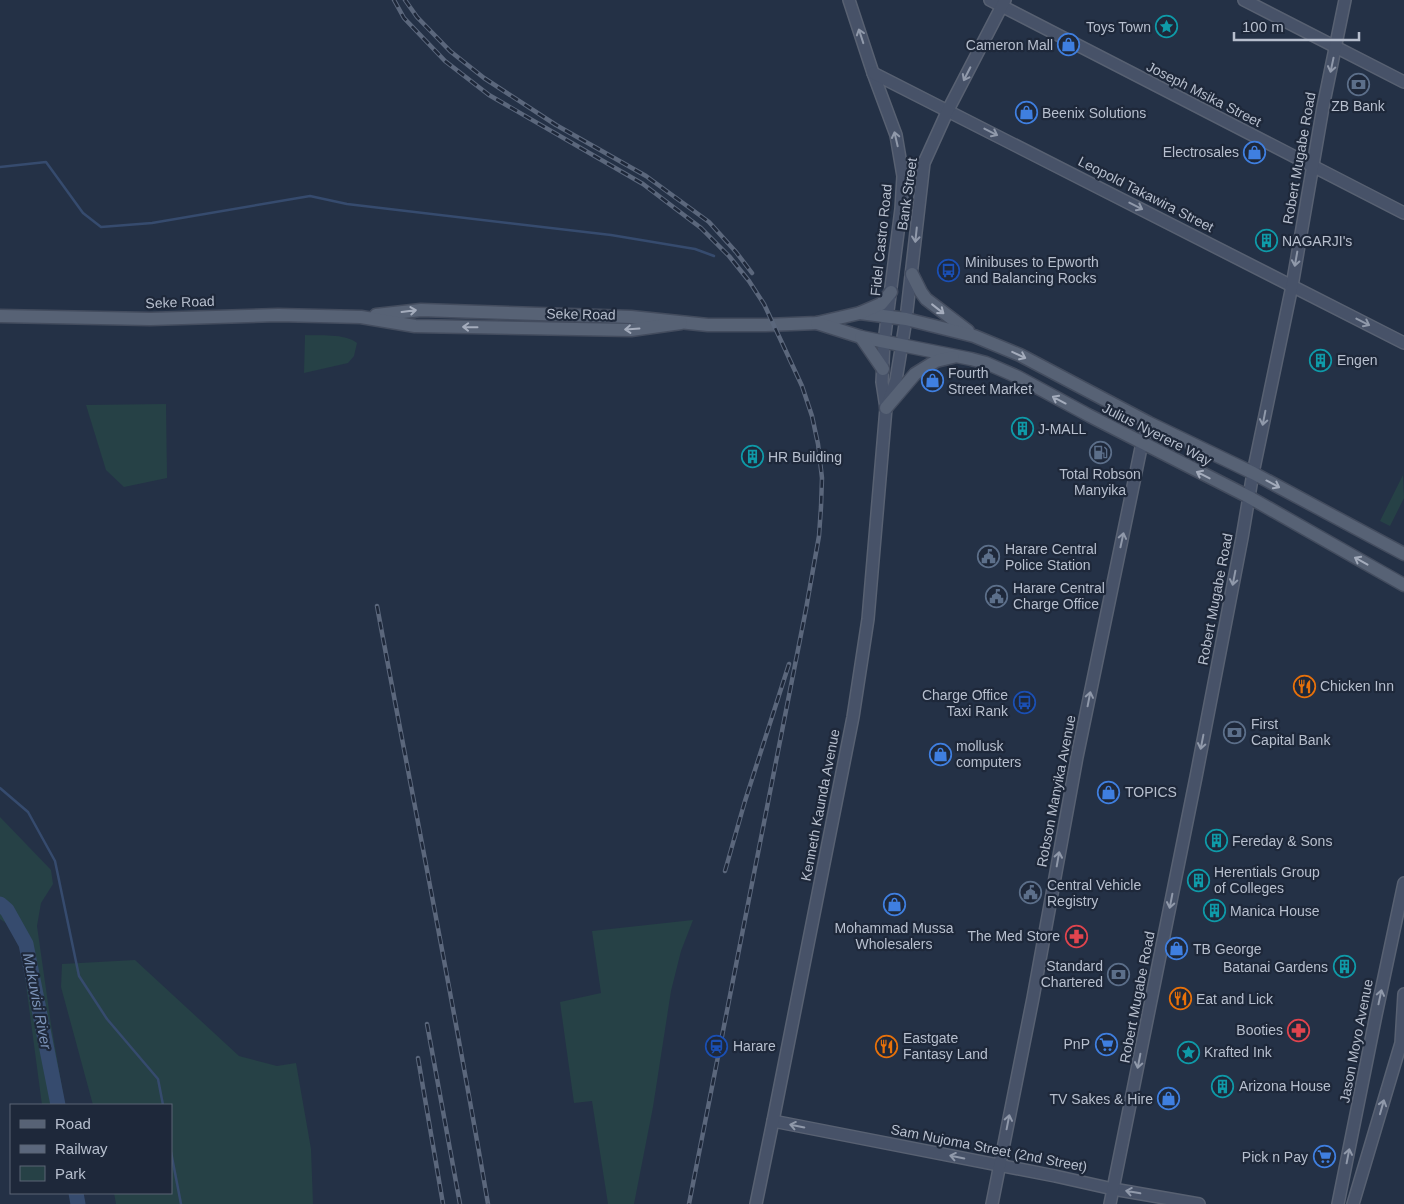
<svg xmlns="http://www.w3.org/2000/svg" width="1404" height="1204" font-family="Helvetica,sans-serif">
<rect width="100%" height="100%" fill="#243146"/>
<g fill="#264146">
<path d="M 305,335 C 319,336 345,333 357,343 L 354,356 L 348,363 L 304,373 Z"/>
<polygon points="166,404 167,478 124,487 106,470 86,405"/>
<polygon points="1403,475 1404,498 1390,526 1380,521"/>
<polygon points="0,817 51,870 53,884 41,903 37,926 51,1024 65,1105 42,1105 19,932 0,919"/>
<polygon points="693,920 681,951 671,991 653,1107 634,1204 608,1204 592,1101 574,1103 560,1002 601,993 592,931"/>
<polygon points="135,960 239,1056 277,1066 296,1063 311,1149 313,1204 116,1204 114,1193 171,1193 171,1105 93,1105 61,987 62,964"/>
</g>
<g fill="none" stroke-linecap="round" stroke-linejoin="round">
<g stroke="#364b6e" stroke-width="2.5">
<polyline points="0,167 46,162 83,213 101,227 152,223 310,196 347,204 611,235 695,249 714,256"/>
<polyline points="0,788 28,812 55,861 79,976 107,1019 158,1079 163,1105"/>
<polyline points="171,1152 181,1204"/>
</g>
<g stroke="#364b6e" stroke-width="15">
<polyline points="0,904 7,910 26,944 58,1105"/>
<polyline points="76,1193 78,1204"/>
</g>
<defs>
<g id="secondary">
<polyline points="849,0 873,73 896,135 903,176 901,209 884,342 882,382 886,408"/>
<polyline points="990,0 1404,213"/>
<polyline points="1244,0 1404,82"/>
<polyline points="873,73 1404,343"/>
<polyline points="773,1121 1055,1176 1113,1189 1199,1204"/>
<polyline points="756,1204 773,1121 853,717 868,619 886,408 896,380 906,319 924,163 948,110 1005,0"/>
<polyline points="992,1204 1033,998 1077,757 1142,443 1149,423"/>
<polyline points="1110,1204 1196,777 1242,538 1253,473 1292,286 1323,107 1345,0"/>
<polyline points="1338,1204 1376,1015 1404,883"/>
<polyline points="1353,1204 1401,1043 1404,994"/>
</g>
<g id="primary">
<polyline points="912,274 921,292 926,299 968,331"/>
<polyline points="860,313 906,319 974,336 1020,355 1149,423 1253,473 1404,554"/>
<polyline points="376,315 421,310 631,317 708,325 766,325 817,323 860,313 881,304 891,292"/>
<polyline points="0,316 150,319 278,315 361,317 415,326 631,330 681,323"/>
<polyline points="817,323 861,337 971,359 986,363 1018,377 1090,416 1249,497 1404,585"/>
<polyline points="861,337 883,369"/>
<polyline points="886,408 915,374 936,361 953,357"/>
</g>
</defs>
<use href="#secondary" stroke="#586172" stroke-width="14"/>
<use href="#primary" stroke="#434c5e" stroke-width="15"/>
<use href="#secondary" stroke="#475268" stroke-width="11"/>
<use href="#primary" stroke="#576275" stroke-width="12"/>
<defs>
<g id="rail">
<polyline points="394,0 404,18 445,61 489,95 643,184 701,228 729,256 749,281 764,304 802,386 812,416 818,444 822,478 821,507 819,536 806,609 689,1204"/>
<polyline points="405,0 417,17 450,51 484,78 556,125 646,176 709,222 736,252 752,273"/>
<path d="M 377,606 C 414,805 454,1004 488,1204"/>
<polyline points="725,871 745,801 789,664"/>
<polyline points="427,1024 460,1204"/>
<polyline points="418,1058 443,1204"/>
</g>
</defs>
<use href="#rail" stroke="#5b677c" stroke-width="4.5"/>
<use href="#rail" stroke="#1e283a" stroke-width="2.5" stroke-dasharray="8" stroke-linecap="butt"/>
</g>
<defs><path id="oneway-shaft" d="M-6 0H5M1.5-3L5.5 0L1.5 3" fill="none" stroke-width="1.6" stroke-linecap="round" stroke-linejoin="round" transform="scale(1.25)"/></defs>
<g stroke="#9099aa">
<use href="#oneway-shaft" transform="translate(861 36) rotate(-108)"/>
<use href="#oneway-shaft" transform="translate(1332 65) rotate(102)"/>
<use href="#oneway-shaft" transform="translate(967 74) rotate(117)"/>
<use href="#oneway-shaft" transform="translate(991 132) rotate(27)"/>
<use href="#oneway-shaft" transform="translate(896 139) rotate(-103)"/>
<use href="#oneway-shaft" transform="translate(1136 206) rotate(27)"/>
<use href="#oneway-shaft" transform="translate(916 235) rotate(96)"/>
<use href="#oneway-shaft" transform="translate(1296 259) rotate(100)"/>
<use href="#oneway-shaft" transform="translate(1363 322) rotate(27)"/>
<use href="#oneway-shaft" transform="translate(1264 418) rotate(101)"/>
<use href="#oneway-shaft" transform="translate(1122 540) rotate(-78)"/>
<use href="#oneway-shaft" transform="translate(1234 578) rotate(101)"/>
<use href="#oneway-shaft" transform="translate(1089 699) rotate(-79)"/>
<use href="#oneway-shaft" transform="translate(1202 742) rotate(101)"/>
<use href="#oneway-shaft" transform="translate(1058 859) rotate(-80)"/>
<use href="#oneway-shaft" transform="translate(1171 901) rotate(101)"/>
<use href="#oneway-shaft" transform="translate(1380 997) rotate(-78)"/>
<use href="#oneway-shaft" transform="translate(1139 1061) rotate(101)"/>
<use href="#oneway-shaft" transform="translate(1382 1107) rotate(-74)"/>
<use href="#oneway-shaft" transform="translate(1008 1122) rotate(-79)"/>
<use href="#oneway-shaft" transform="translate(797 1126) rotate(-169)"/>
<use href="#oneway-shaft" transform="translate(1348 1156) rotate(-79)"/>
<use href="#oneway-shaft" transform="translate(957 1157) rotate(-169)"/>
<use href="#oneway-shaft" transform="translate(1133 1192) rotate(-170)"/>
</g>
<g stroke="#a4acbc">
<use href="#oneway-shaft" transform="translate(938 309) rotate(38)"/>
<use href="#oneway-shaft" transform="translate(409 311) rotate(-7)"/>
<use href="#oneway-shaft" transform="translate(470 327) rotate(-179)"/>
<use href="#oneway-shaft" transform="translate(632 329) rotate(176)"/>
<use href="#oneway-shaft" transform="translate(1019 355) rotate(25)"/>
<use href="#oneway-shaft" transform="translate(1059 400) rotate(-152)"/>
<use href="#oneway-shaft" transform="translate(1203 475) rotate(-153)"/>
<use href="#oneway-shaft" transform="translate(1273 484) rotate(28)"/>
<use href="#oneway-shaft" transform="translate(1361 561) rotate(-151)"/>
</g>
<defs>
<symbol id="sight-ring" viewBox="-11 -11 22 22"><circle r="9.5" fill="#1e283a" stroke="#0f9aa8" stroke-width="1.5"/><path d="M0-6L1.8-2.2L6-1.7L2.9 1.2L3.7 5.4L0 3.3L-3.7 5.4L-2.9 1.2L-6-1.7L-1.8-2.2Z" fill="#0f9aa8"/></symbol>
<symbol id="shop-ring" viewBox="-11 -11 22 22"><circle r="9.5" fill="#1e283a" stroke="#3f7fe0" stroke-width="1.5"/><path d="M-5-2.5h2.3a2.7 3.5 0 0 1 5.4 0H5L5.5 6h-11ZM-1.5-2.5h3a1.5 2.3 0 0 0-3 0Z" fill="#3f7fe0"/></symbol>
<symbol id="bank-ring" viewBox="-11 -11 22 22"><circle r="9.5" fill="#1e283a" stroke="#5c6f8a" stroke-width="1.5"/><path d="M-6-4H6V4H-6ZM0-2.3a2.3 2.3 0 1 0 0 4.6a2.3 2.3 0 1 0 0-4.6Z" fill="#5c6f8a"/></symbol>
<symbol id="building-ring" viewBox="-11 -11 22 22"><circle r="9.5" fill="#1e283a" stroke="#0f9aa8" stroke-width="1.5"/><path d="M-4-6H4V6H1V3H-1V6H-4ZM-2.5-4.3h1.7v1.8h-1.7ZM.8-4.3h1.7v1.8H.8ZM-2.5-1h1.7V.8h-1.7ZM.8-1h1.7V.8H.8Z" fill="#0f9aa8"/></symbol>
<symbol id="bus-ring" viewBox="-11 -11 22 22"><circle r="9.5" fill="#1e283a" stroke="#1a4fb4" stroke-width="1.5"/><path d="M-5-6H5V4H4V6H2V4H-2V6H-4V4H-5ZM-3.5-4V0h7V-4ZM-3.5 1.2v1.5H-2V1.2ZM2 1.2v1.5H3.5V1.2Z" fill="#1a4fb4"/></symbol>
<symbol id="fuel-ring" viewBox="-11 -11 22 22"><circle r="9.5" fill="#1e283a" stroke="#5c6f8a" stroke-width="1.5"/><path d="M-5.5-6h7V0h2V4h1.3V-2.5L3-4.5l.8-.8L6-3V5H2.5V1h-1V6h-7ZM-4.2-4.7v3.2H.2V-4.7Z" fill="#5c6f8a"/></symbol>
<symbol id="civic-ring" viewBox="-11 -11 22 22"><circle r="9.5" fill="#1e283a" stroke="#5c6f8a" stroke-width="1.5"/><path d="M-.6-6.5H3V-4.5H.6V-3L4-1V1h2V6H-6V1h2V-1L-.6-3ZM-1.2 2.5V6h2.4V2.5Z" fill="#5c6f8a"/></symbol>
<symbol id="restaurant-ring" viewBox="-11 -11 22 22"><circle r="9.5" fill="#1e283a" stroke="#e8710a" stroke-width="1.5"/><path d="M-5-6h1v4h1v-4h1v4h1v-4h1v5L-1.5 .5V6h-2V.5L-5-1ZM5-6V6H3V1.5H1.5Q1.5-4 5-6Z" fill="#e8710a"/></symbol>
<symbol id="pharmacy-ring" viewBox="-11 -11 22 22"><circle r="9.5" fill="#1e283a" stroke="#e0444e" stroke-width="1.5"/><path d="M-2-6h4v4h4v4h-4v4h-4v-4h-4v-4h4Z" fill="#e0444e"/></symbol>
<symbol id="supermarket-ring" viewBox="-11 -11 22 22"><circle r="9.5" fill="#1e283a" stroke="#3f7fe0" stroke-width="1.5"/><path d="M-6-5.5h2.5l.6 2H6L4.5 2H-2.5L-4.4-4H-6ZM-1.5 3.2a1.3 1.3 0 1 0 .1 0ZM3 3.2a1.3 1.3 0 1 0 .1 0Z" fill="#3f7fe0"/></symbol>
<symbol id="station-ring" viewBox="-11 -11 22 22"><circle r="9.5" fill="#1e283a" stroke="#1a4fb4" stroke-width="1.5"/><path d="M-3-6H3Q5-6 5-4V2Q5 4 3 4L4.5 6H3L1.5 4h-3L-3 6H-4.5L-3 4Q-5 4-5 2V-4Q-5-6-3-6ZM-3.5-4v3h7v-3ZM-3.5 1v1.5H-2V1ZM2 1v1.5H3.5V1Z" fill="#1a4fb4"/></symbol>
</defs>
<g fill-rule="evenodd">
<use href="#sight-ring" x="1154" y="14" width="25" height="25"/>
<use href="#shop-ring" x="1056" y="32" width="25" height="25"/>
<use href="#bank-ring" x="1346" y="72" width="25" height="25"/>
<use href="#shop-ring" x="1014" y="100" width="25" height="25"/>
<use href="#shop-ring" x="1242" y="140" width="25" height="25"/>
<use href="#building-ring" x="1254" y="228" width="25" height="25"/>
<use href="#bus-ring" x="936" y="258" width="25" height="25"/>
<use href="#building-ring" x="1308" y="348" width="25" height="25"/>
<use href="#shop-ring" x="920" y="368" width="25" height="25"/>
<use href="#building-ring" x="1010" y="416" width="25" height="25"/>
<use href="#fuel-ring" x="1088" y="440" width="25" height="25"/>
<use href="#building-ring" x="740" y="444" width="25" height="25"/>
<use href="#civic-ring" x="976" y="544" width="25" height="25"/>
<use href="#civic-ring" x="984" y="584" width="25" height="25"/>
<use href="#restaurant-ring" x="1292" y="674" width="25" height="25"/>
<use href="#bus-ring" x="1012" y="690" width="25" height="25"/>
<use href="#bank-ring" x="1222" y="720" width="25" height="25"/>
<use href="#shop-ring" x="928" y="742" width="25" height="25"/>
<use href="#shop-ring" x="1096" y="780" width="25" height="25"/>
<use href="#building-ring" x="1204" y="828" width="25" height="25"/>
<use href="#building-ring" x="1186" y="868" width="25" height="25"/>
<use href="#civic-ring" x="1018" y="880" width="25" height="25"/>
<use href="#shop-ring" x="882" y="892" width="25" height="25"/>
<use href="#building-ring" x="1202" y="898" width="25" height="25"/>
<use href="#pharmacy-ring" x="1064" y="924" width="25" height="25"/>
<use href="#shop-ring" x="1164" y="936" width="25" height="25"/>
<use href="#building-ring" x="1332" y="954" width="25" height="25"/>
<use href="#bank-ring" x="1106" y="962" width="25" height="25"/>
<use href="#restaurant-ring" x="1168" y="986" width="25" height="25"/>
<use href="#pharmacy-ring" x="1286" y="1018" width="25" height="25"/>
<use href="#supermarket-ring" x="1094" y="1032" width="25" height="25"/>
<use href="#station-ring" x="704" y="1034" width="25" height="25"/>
<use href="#restaurant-ring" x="874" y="1034" width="25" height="25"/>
<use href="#sight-ring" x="1176" y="1040" width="25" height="25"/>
<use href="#building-ring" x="1210" y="1074" width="25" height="25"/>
<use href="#shop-ring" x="1156" y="1086" width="25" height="25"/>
<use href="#supermarket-ring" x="1312" y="1144" width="25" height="25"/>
</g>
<g text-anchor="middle" stroke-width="4.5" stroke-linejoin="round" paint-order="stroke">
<g font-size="14" fill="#b7bfce" stroke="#1e283a" text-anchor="start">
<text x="1151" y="32" text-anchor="end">Toys Town</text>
<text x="1053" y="50" text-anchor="end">Cameron Mall</text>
<text x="1358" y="111" text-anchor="middle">ZB Bank</text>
<text x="1042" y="118">Beenix Solutions</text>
<text x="1239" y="157" text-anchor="end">Electrosales</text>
<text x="1282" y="246">NAGARJI's</text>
<text x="965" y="267">Minibuses to Epworth<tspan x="965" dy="16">and Balancing Rocks</tspan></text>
<text x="1337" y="365">Engen</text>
<text x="948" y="378">Fourth<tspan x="948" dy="16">Street Market</tspan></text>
<text x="1038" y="434">J-MALL</text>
<text x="768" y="462">HR Building</text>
<text x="1100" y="479" text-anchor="middle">Total Robson<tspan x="1100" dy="16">Manyika</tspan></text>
<text x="1005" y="554">Harare Central<tspan x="1005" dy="16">Police Station</tspan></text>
<text x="1013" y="593">Harare Central<tspan x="1013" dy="16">Charge Office</tspan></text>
<text x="1320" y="691">Chicken Inn</text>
<text x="1008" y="700" text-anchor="end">Charge Office<tspan x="1008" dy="16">Taxi Rank</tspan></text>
<text x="1251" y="729">First<tspan x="1251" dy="16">Capital Bank</tspan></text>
<text x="956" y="751">mollusk<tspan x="956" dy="16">computers</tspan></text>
<text x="1125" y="797">TOPICS</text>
<text x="1232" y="846">Fereday &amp; Sons</text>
<text x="1214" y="877">Herentials Group<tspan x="1214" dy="16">of Colleges</tspan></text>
<text x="1047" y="890">Central Vehicle<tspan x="1047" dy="16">Registry</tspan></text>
<text x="1230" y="916">Manica House</text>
<text x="894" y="933" text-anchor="middle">Mohammad Mussa<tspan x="894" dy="16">Wholesalers</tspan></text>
<text x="1060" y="941" text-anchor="end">The Med Store</text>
<text x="1193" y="954">TB George</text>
<text x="1103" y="971" text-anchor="end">Standard<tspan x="1103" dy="16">Chartered</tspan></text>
<text x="1328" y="972" text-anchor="end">Batanai Gardens</text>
<text x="1196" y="1004">Eat and Lick</text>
<text x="1283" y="1035" text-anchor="end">Booties</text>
<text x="903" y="1043">Eastgate<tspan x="903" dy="16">Fantasy Land</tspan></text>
<text x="1090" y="1049" text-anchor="end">PnP</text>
<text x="733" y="1051">Harare</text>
<text x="1204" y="1057">Krafted Ink</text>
<text x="1239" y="1091">Arizona House</text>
<text x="1153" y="1104" text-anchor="end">TV Sakes &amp; Hire</text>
<text x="1308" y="1162" text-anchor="end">Pick n Pay</text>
</g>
<g font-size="14" fill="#b7bfce" stroke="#1e283a">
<text transform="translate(1204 94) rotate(27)" y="5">Joseph Msika Street</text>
<text transform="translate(1299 158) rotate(-80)" y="5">Robert Mugabe Road</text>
<text transform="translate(907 194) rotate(-82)" y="5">Bank Street</text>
<text transform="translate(1146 194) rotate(27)" y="5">Leopold Takawira Street</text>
<text transform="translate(881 240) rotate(-84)" y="5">Fidel Castro Road</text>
<text transform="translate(180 302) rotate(-2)" y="5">Seke Road</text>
<text transform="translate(581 314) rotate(1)" y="5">Seke Road</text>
<text transform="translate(1157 434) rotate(27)" y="5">Julius Nyerere Way</text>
<text transform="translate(1215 599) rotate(-79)" y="5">Robert Mugabe Road</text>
<text transform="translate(1056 791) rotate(-79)" y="5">Robson Manyika Avenue</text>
<text transform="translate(820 805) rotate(-79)" y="5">Kenneth Kaunda Avenue</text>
<text transform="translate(1137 997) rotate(-79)" y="5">Robert Mugabe Road</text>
<text transform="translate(1356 1041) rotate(-79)" y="5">Jason Moyo Avenue</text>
<text transform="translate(989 1148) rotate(11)" y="5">Sam Nujoma Street (2nd Street)</text>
</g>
<g font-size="15" font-style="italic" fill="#7c93b8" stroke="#1e283a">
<text transform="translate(37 1001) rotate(79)" y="5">Mukuvisi River</text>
</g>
</g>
<rect x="10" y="1104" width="162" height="90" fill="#1e283a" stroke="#5b6475"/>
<rect x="20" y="1120" width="25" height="8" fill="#576275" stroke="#5b6475"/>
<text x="55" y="1129" font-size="15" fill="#b7bfce">Road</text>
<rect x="20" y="1145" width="25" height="8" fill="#5b677c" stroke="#5b6475"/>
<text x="55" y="1154" font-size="15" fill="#b7bfce">Railway</text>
<rect x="20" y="1166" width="25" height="15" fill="#264146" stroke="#5b6475"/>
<text x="55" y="1179" font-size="15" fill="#b7bfce">Park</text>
<path d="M1234 32v8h125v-8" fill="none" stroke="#b7bfce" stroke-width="2.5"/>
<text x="1242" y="32" font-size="15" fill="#b7bfce" stroke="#1e283a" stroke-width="4" paint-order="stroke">100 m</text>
</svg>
